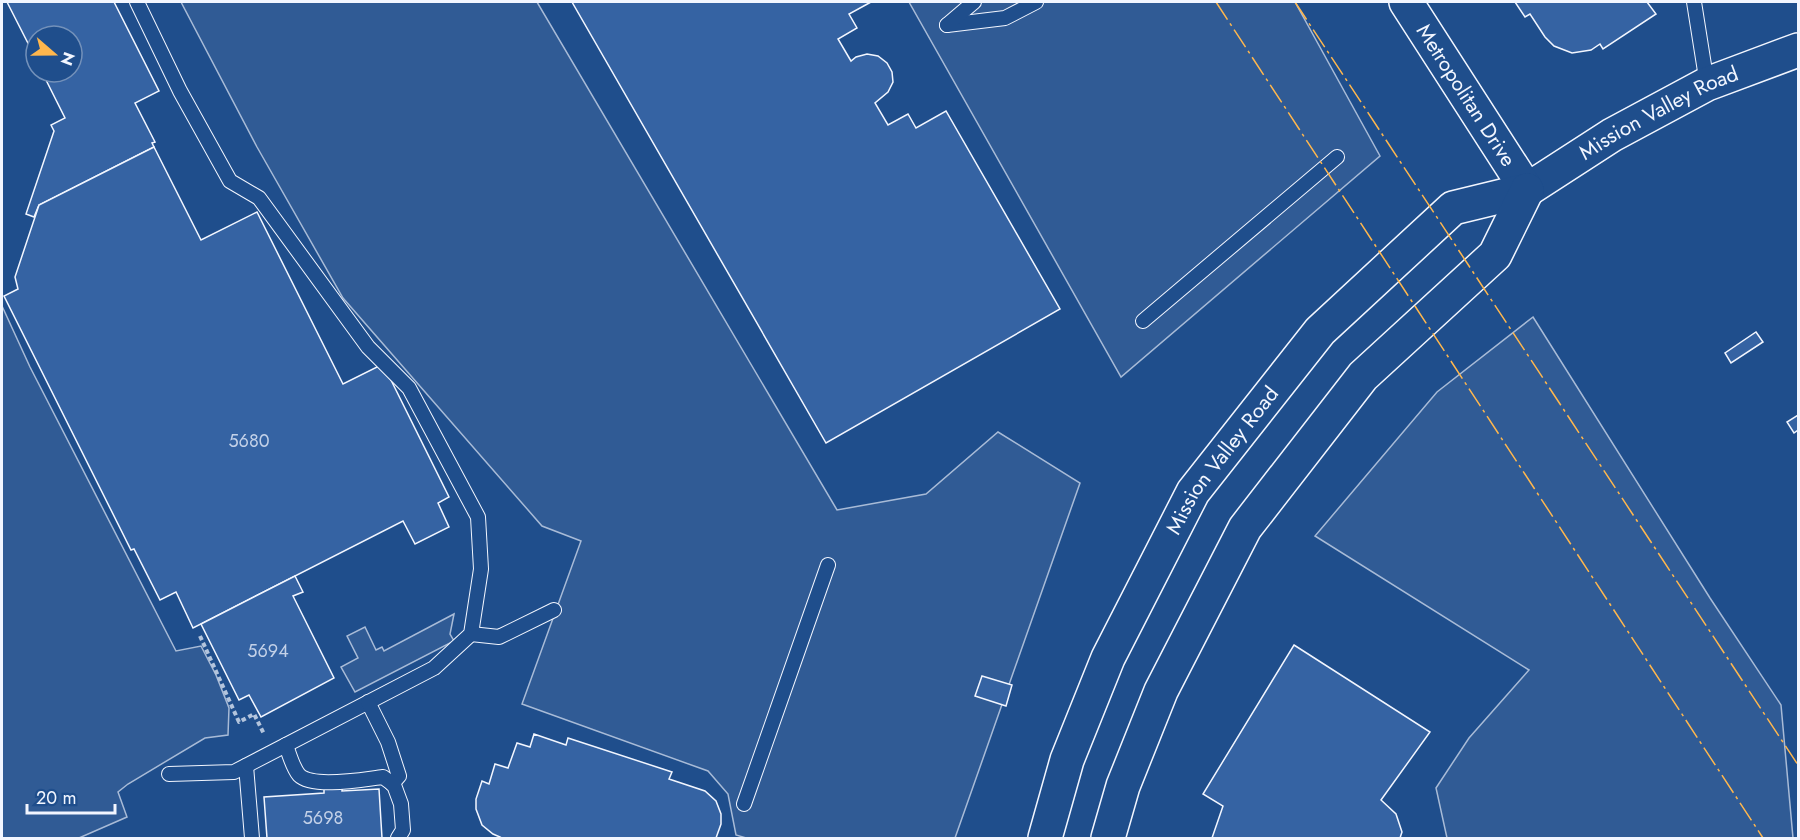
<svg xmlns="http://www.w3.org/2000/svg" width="1800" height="840" font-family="Jost,sans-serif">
<rect width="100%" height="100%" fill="#1f4e8c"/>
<g fill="#305b95" stroke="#a8bbd7" stroke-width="1.5">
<polygon points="181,2 537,2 837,510 926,494 998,432 1080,483 955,838 746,838 736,835 728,794 708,771 522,704 581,541 542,526 343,298 257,147"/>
<polygon points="909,2 1295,2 1380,156 1121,377"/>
<polygon points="2,306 30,367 176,651 201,646 216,675 229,708 228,735 205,738 128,784 118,792 127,817 79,838 2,838"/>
<polygon points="1533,317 1710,598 1781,705 1793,838 1447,838 1436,788 1469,738 1529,670 1315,536 1437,392"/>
<polygon points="454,614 450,634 454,641 355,692 341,667 358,658 347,636 365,627 376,650 382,647 384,651"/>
</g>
<g fill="#3563a3" stroke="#f2f6ff" stroke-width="1.5">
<polygon points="7,2 114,2 159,91 135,103 155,142 152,143 154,147 39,205 34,217 26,214 54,131 51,125 65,118 42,72 72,72 72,36 36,36 36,59"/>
<polygon points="572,2 871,2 849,14 857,28 838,39 851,61 856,57 867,54 878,56 887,63 892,72 893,82 888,92 875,103 888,125 908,114 916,128 946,111 1060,309 826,443"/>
<polygon points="1515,2 1647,2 1656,14 1603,49 1600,44 1591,50 1572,53 1554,46 1545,37 1530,14 1525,17"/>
<polygon points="154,147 201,240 257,212 343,384 383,364 449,497 438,503 449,527 415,544 403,521 193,628 176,592 160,600 134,549 131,550 4,296 18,289 15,277 39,205"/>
<polygon points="1756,332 1763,342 1731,363 1725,353"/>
<polygon points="1798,415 1798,430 1794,433 1787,422"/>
<polygon points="295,576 303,592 293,596 334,678 261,717 249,695 239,700 201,624"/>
<polygon points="1294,645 1430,732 1381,800 1396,814 1402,832 1400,838 1212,838 1223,806 1203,794"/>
<polygon points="982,676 1012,685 1006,706 975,696"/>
<polygon points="534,734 566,745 568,738 672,772 669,779 705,791 716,801 721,814 721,824 716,838 499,838 500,837 493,834 482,825 476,809 476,799 482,781 489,784 495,764 508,768 517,743 530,747"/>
<polygon points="342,788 342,791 379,789 382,838 267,838 264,797 324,793 324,789"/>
</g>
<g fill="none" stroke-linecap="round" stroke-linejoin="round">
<defs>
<g id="service">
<polyline points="137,2 180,91 230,181 259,198 368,347 409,388 478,517 481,569 471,634 434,668 234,772 169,774"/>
<polyline points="1694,2 1707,84"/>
<polyline points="947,25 1005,18 1036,2"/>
<polyline points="947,25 974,2"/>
<polyline points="1143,321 1337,157"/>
<polyline points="471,634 499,637 554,610"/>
<polyline points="368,702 388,742 399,776 392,784"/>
<path d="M 286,745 C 289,754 293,768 299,775 C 313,789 365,779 383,777 L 394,785 L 401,804 L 403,830 L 398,838"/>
<polyline points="246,766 252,838"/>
<polyline points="744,804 828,565"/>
</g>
<g id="tertiary">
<path id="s1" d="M 1527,190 L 1612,135 L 1707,84 L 1798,50"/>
</g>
<g id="secondary">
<path id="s2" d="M 1406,2 L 1527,190"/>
<path id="s3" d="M 1045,838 L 1067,760 L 1108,658 L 1193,492 L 1320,331 L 1453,208 L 1527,190"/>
<polyline points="1108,838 1123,786 1161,691 1245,528 1363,376 1495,255 1527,190"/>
</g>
</defs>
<use href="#service" stroke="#f2f6ff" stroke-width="16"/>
<use href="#tertiary" stroke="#f2f6ff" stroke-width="36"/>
<use href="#secondary" stroke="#f2f6ff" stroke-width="36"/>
<polyline stroke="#b3c4dc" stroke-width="4" stroke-dasharray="4.5 3" stroke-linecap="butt" points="200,636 239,722 254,714 264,734"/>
<use href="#service" stroke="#1f4e8c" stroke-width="14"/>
<use href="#tertiary" stroke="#1f4e8c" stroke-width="33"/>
<use href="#secondary" stroke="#1f4e8c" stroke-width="33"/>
<g stroke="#ffb74d" stroke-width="1.5" stroke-dasharray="21 4.5 3 4.5" stroke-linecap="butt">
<polyline points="1216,2 1763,838"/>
<polyline points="1295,2 1798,765"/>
</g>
</g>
<g text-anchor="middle" stroke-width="4.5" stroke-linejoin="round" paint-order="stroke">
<g font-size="18" fill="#c3d1e8">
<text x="249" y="447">5680</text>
<text x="268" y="657">5694</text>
<text x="323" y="824">5698</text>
</g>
<g font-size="21" fill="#f2f6ff" stroke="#1f4e8c">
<text dy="7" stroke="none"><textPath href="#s2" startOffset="111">Metropolitan Drive</textPath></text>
<text dy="7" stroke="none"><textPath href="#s1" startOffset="153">Mission Valley Road</textPath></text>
<text dy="7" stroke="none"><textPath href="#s3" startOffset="420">Mission Valley Road</textPath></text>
</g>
</g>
<rect width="1800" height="840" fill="none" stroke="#f2f6ff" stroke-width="6"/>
<g transform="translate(54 54) rotate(110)"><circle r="28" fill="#1f4e8c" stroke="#7391ba" stroke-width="1.5"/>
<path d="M0-4.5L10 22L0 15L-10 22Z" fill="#ffb74d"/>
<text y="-9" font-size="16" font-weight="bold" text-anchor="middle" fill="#f2f6ff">N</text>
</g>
<path d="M27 804v9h88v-9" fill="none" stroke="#f2f6ff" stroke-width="3"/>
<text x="36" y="804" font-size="18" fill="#f2f6ff" stroke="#1f4e8c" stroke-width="4.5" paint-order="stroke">20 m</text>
</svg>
